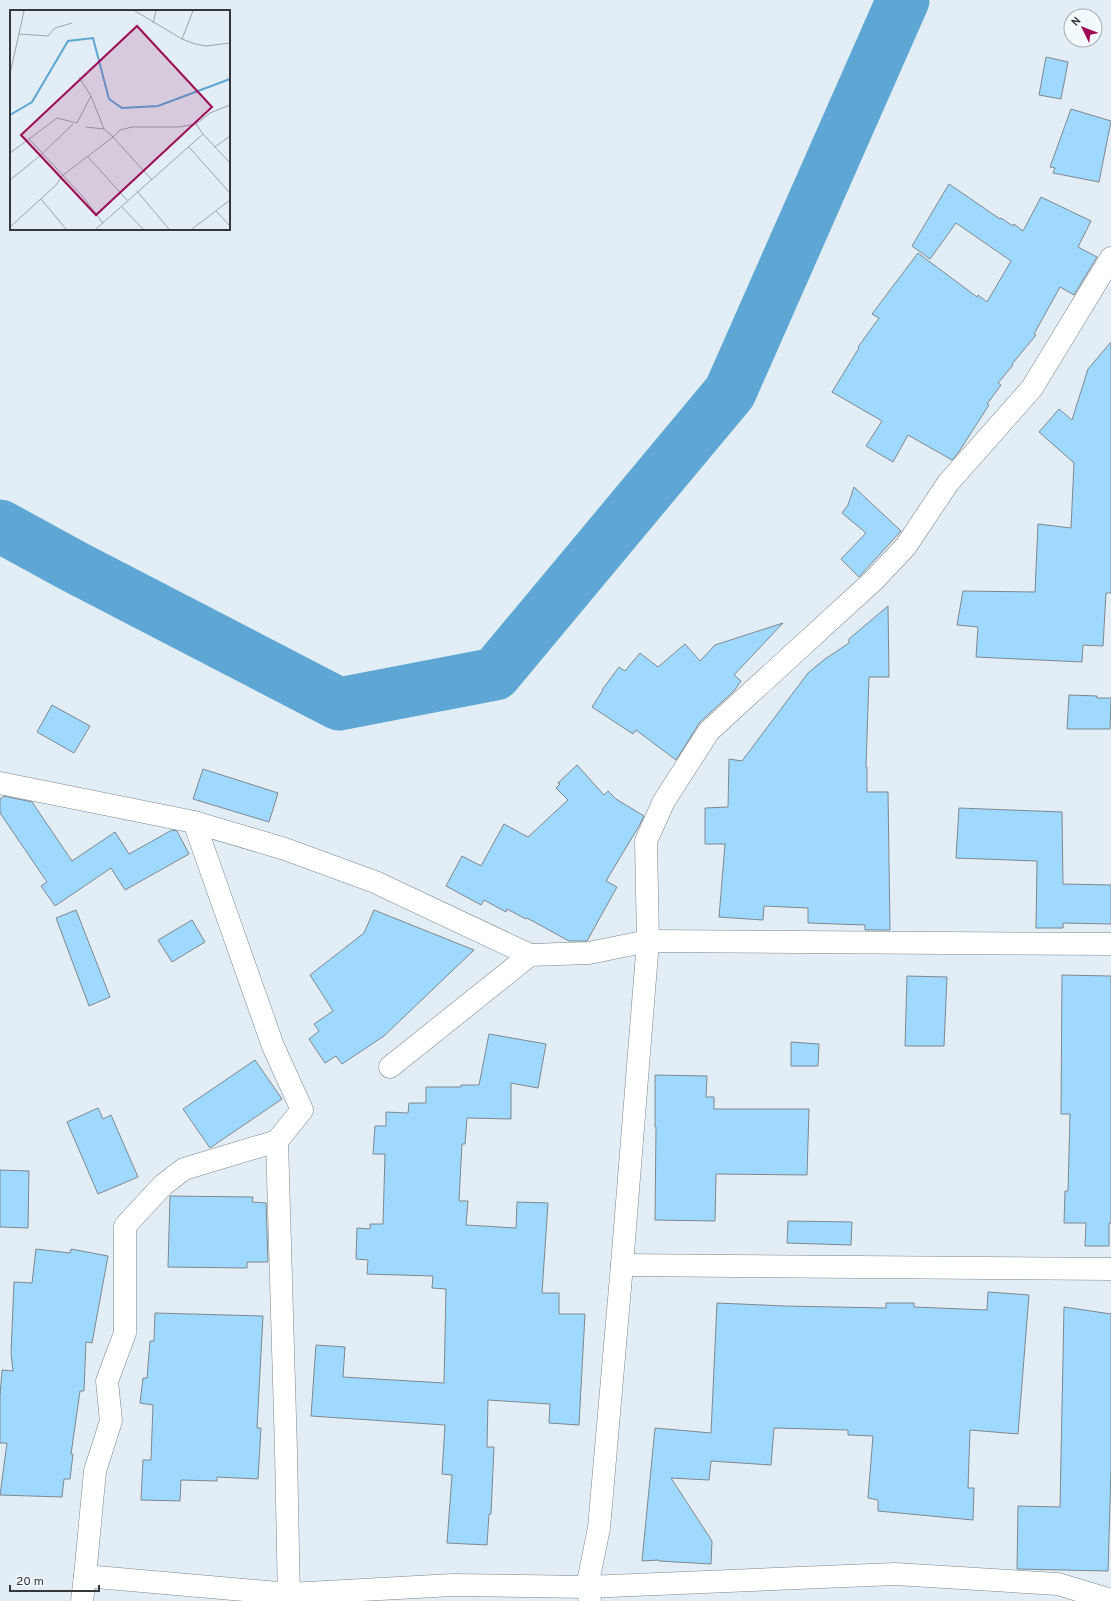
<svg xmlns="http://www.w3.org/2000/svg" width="1111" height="1601" font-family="Overpass,sans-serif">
<rect width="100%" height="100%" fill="#e2edf5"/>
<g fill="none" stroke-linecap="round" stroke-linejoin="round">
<polyline stroke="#5ea6d3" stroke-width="53" points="0,526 73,566 339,704 495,674 730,392 903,0"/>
</g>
<g fill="#a0d9ff" stroke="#7e888f">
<polygon points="1046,57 1068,62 1061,99 1039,95"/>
<polygon points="1071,109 1111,121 1099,182 1053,173 1055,168 1050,167"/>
<polygon points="949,184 1000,219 1001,218 1013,226 1014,224 1023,231 1041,197 1091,221 1078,247 1097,257 1074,295 1060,287 1034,334 1036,335 1012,364 1013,365 998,383 1001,385 987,404 989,405 958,453 952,460 908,435 893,462 866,446 882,421 832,392 859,348 858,347 879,318 872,314 918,253 977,297 978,295 987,302 1011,261 956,223 930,259 912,246"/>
<polygon points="1111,342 1111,593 1106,593 1103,646 1083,645 1082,662 976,657 978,627 957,625 963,591 1035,592 1038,524 1071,528 1074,463 1039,432 1059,409 1072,420 1088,369"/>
<polygon points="854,487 901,531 859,577 841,559 866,533 842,513 848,505"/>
<polygon points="888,606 889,677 869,677 866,767 867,767 867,792 888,792 890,930 865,930 865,925 808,923 808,908 764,906 763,920 719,917 725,844 705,844 705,808 728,807 729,759 742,761 808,673 825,659 849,643 849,639"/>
<polygon points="783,623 734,675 741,681 734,691 700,722 676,760 636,730 633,734 592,707 603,690 602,690 619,667 625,671 640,653 658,667 685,644 700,661 715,645"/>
<polygon points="1069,695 1097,696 1097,698 1111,698 1110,729 1067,729"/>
<polygon points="52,705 90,726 74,753 37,732"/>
<polygon points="577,765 604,795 608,791 616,799 644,816 639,826 606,881 617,887 587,941 569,941 527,918 526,919 507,909 506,912 484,900 481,905 446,886 462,856 481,866 504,824 528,837 568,800 556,788 560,784 558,783"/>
<polygon points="203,769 278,793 269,822 193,799"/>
<polygon points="4,796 32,802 72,861 115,832 129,854 172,830 177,831 189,854 125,890 111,868 55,906 41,886 47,882 0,813 0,799"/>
<polygon points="959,808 1062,812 1063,884 1111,885 1111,924 1063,923 1063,928 1036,928 1037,861 956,858"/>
<polygon points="76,910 110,997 89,1006 56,918"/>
<polygon points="374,910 474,950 384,1036 342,1064 336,1056 325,1063 309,1039 319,1031 314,1024 333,1011 310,975 364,933"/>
<polygon points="192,920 205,942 172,962 158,940"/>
<polygon points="1062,975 1111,976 1111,1223 1109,1223 1109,1246 1085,1246 1086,1223 1064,1223 1065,1191 1068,1191 1070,1114 1061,1114"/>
<polygon points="907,976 947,977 944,1046 905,1046"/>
<polygon points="489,1034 546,1044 538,1088 511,1083 511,1119 467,1118 465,1144 462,1144 459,1201 468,1201 466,1225 516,1228 517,1202 548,1203 542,1293 559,1293 559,1314 585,1314 579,1425 549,1423 550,1404 488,1400 487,1447 494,1447 491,1514 489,1514 487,1545 447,1543 452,1475 442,1474 445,1425 311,1416 316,1345 345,1347 343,1377 444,1383 446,1289 432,1288 433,1276 367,1274 368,1260 356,1259 357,1228 370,1229 370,1224 383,1224 385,1154 373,1154 375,1126 386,1126 386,1112 408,1113 409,1103 426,1103 426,1087 461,1087 461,1085 479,1085"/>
<polygon points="791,1042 819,1044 818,1066 791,1066"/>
<polygon points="255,1060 282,1099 210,1148 183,1109"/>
<polygon points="655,1075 707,1076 706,1097 714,1097 714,1109 809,1109 807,1175 716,1174 715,1221 655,1220 656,1127 655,1127"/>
<polygon points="98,1108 103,1119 111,1115 138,1177 98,1194 67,1122"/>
<polygon points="0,1170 29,1171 28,1228 0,1227"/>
<polygon points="170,1196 253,1197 252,1202 266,1203 268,1262 247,1262 247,1268 168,1267"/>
<polygon points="788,1221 852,1222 851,1245 787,1243"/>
<polygon points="36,1249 70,1253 71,1249 108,1256 92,1343 86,1342 84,1391 80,1391 71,1454 73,1454 70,1479 64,1479 62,1497 0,1495 7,1443 0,1443 0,1396 2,1370 13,1371 11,1353 14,1282 32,1283"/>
<polygon points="988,1292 1029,1295 1018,1434 970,1430 968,1488 974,1488 973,1520 878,1511 878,1500 868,1498 873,1436 848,1435 848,1430 774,1428 771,1465 711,1461 709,1480 671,1478 712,1541 711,1564 659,1561 659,1560 642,1561 655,1428 711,1433 717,1303 785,1306 886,1308 886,1303 914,1303 914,1307 987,1310"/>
<polygon points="1064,1307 1111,1314 1111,1470 1108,1571 1017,1569 1018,1506 1060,1507"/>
<polygon points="155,1313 263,1316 257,1428 261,1428 258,1479 217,1477 217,1481 181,1480 180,1501 141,1500 143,1460 151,1460 153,1405 140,1403 143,1378 147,1378 150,1341 154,1341"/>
</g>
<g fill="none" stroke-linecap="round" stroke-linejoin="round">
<defs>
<g id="street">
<polyline points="0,783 194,822 273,1046 302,1110 277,1141 184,1169 163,1185 125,1226 125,1333 107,1381 111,1421 95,1471 85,1576 289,1594 453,1585 587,1587 895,1574 1058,1584 1111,1600"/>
<polyline points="194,822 285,849 375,882 530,955"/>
<polyline points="390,1067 530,955 589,953 648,941 646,841 664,801 709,731 874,580 906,546 948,483 1032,388 1111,258"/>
<polyline points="277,1141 286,1451 289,1601"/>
<polyline points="622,1265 1111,1269"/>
<polyline points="82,1601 85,1576"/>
<polyline points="590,1601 587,1587 599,1528 622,1265 648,941 1111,944"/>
</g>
</defs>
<use href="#street" stroke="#7d878e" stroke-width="23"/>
<use href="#street" stroke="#fff" stroke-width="22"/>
</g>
<g transform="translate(10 10)">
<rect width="220" height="220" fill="#e2edf5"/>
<path fill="none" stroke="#5ea6d3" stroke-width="2" d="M 0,105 L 22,92 L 58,31 L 83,28 L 99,89 L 112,98 L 148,96 L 220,69"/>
<path fill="none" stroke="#9ca4aa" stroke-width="1" d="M 125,1 L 172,29 L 185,34 L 196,36 L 220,33M 143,13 L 146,1M 9,24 L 38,26 L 45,18 L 62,13M 172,29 L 183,1M 0,64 L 14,1M 69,67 L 81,86 L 67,113 L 47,108 L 19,129 L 74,188 L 93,213M 81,86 L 94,119M 186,114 L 193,124M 76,117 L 94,119 L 103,127 L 110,120 L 122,117 L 169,117 L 186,114 L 200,103 L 220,95M 178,136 L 220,183M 205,137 L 220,126M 0,143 L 19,129M 78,147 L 117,190M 0,170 L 31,145 L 63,114M 127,181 L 159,219M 31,189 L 56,219M 112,197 L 133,219M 206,201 L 220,216M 0,217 L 46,175 L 52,166 L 103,127 L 142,170M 86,219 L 193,124 L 220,153M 182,219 L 220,190"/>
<path fill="#9d0a56" fill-opacity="0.15" stroke="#9d0a56" stroke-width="2" d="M 127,16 L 202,97 L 86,205 L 11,125 Z"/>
<rect width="220" height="220" fill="none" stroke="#33373a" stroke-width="2"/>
</g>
<g transform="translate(1083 28) rotate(313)"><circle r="19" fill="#f3fafe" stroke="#a6acb0"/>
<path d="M0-3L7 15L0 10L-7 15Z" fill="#9d0a56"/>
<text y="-6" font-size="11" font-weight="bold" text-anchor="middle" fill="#33373a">N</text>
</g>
<path d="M10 1585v6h89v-6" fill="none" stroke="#33373a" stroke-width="2"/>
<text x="16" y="1585" font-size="12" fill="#33373a" stroke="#f3fafe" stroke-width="3" paint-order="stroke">20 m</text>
</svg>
